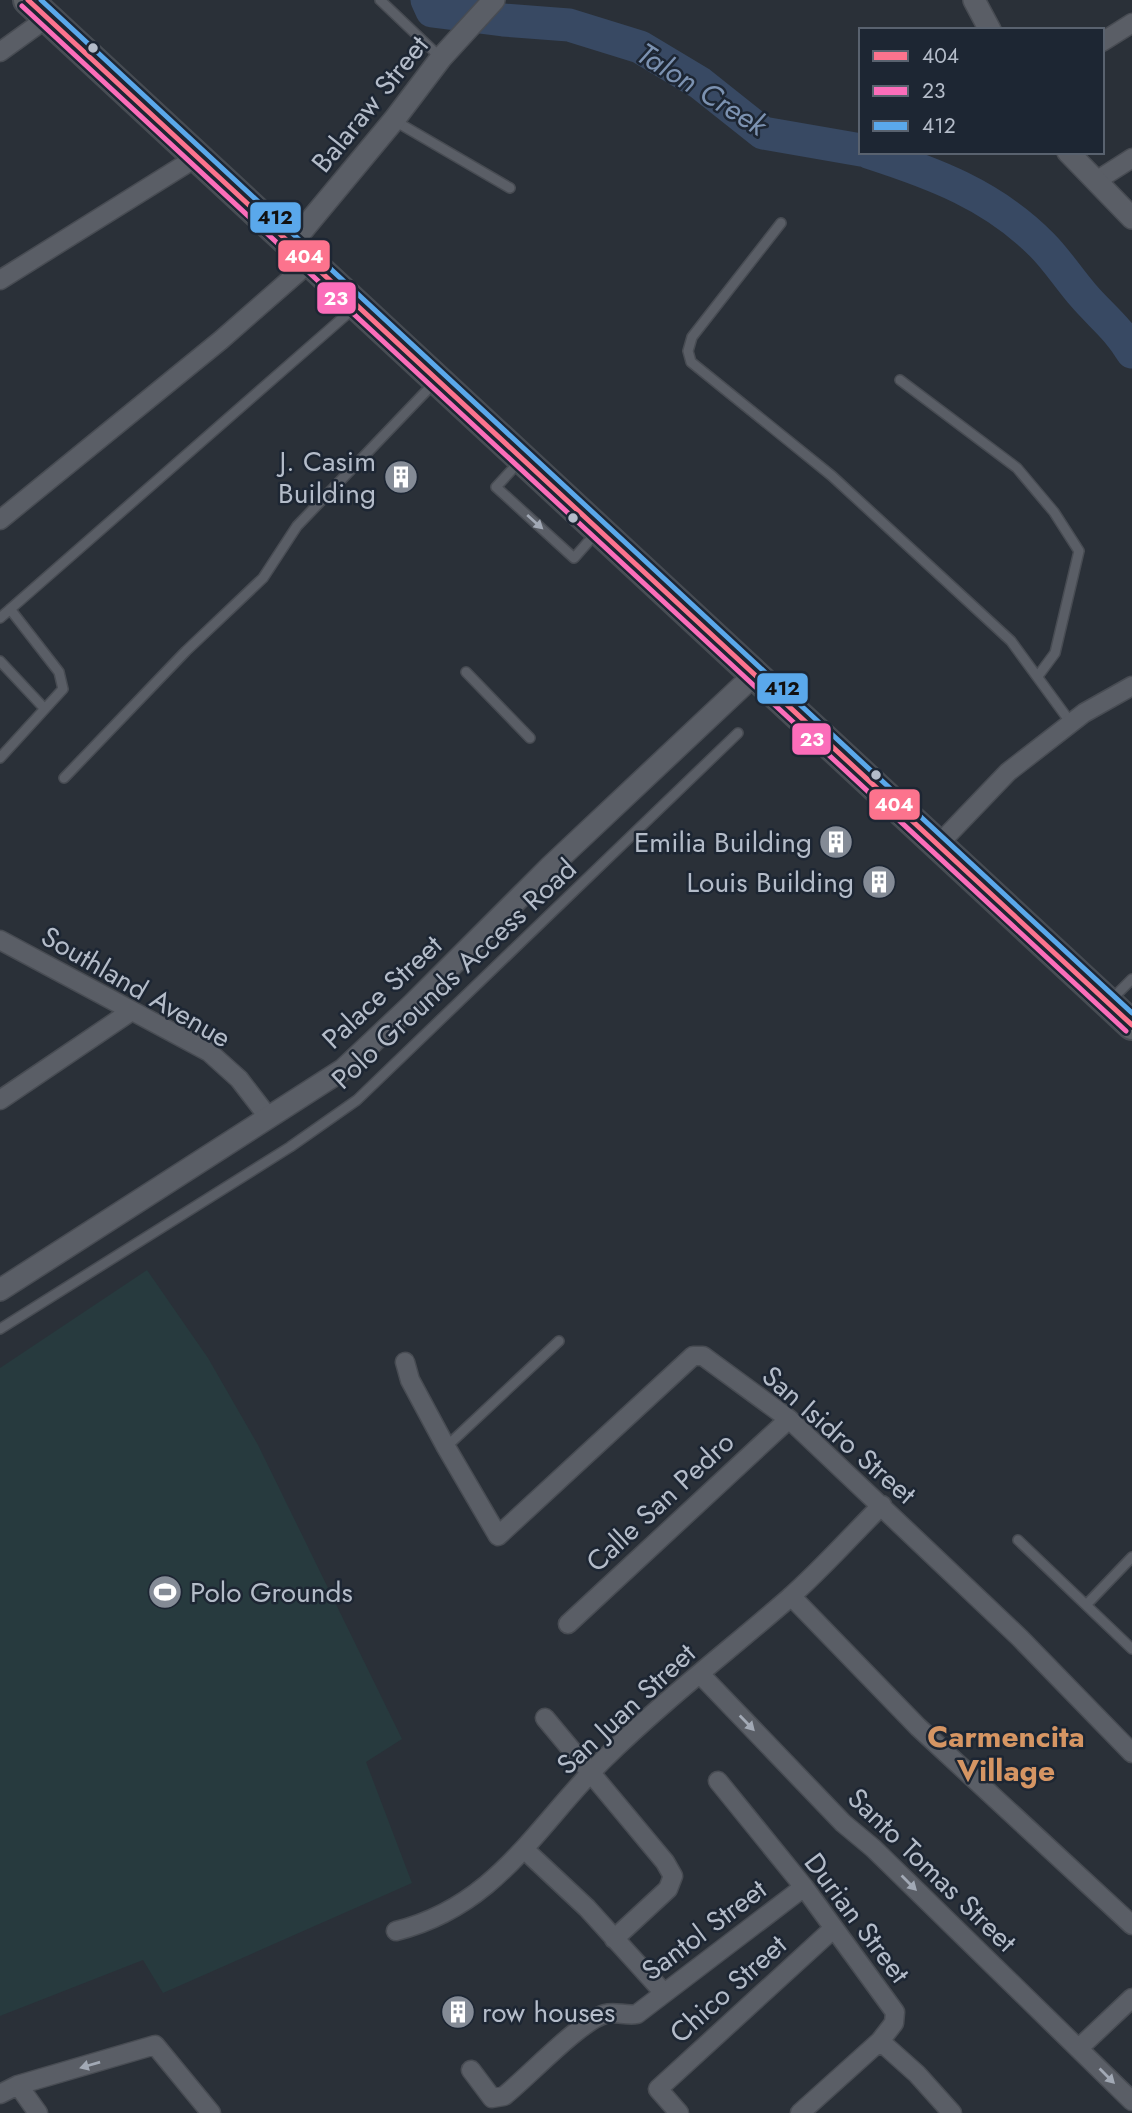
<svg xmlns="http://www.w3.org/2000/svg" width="1132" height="2113" font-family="Jost,sans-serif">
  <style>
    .green { fill: #273a3e }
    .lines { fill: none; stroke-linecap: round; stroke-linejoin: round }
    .river { stroke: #384963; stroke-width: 33 }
    .service-casing { stroke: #484c53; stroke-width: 12 }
    .minor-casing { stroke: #484c53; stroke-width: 21 }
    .tertiary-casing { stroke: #484c53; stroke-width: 24 }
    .trunk-casing { stroke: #474c53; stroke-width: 32 }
    .service { stroke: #5a5e66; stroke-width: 9 }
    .minor { stroke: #5a5e66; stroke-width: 18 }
    .tertiary { stroke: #5a5e66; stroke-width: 21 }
    .trunk { stroke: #5b5f64; stroke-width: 28 }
    .bus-1-casing { stroke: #1d2633; stroke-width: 10 }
    .bus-2-casing { stroke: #1d2633; stroke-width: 10 }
    .bus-3-casing { stroke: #1d2633; stroke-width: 10 }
    .bus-1 { stroke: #fc738d; stroke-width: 5 }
    .bus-2 { stroke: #fb6dba; stroke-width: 5 }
    .bus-3 { stroke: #5aa8eb; stroke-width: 5 }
    .oneway { fill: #a2a9b5 }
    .bus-dot { fill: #b4bcc9; stroke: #1d2633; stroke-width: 2.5 }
    .labels { text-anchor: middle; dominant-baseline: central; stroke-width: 5; stroke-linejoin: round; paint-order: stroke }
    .street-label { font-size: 28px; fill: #b4bcc9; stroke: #1d2633 }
    .poi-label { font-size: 28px; fill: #b4bcc9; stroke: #1d2633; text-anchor: end }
    .water-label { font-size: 30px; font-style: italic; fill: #7c92b1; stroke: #1d2633 }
    .neighbourhood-label { font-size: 30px; font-weight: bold; fill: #d59563; stroke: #1d2633 }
    .line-badge { stroke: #1d2633; stroke-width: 2.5 }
    .badge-label { font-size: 19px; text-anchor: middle; font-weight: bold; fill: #fff }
    .pale-badge-label { font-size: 19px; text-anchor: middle; font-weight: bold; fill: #111 }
  </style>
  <rect width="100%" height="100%" fill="#2a3038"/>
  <path class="green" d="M147,1270L208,1358L258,1445L402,1739L366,1762L412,1883L163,1993L143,1960L0,2016V1368Z"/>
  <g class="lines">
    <path class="river" d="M427,0L432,11L503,20L569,25L640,47L700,83L763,133L861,150
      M868,152C933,173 993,195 1042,245C1057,260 1069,279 1083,295C1100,315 1118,328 1132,352"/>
    <g class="service-casing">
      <path id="service" d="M380,0L441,58
        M395,121L510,188
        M781,223L692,337L688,351L691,362L832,476L1011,641L1071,723
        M900,380L1017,468L1054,512L1079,551L1055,653L1038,676
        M519,462L496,487L574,558L596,533
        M0,618L354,308
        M0,661L44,708
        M466,672L530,738
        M0,758L63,689L59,672L10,609
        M64,778L186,651L263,578L297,526L434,383
        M1110,1001L1132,979
        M0,1329L290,1147L357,1100L738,733
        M446,1447L559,1341
        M1018,1540L1132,1649
        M1087,1604L1132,1557"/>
    </g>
    <g class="minor-casing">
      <path id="minor" d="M1102,42L1132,23
        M0,52L47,18
        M1096,181L1132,158
        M0,280L197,157
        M0,520L221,340L310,262
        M938,845L1008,772L1084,713L1132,686
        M0,940L209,1052L239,1079L269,1118
        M0,1100L130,1012
        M405,1362L410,1380L446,1447L498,1536L693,1356H703L789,1419L1020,1638L1132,1753
        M791,1596L918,1727L1132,1925
        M568,1624L789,1419
        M700,1674L843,1823L873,1848L1132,2101
        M545,1718L665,1862L673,1876L668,1889L614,1939
        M718,1781L804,1887L895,2012L894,2023L880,2041L917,2074L952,2113
        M524,1849L587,1908L664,1993
        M396,1931C497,1906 536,1826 604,1759C662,1702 727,1652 788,1599C821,1570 851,1536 882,1505
        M1079,2048L1132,1998
        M471,2070L492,2098L504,2096C529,2076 579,2022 605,2014C615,2011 626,2016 637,2014L804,1887
        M18,2085L38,2113
        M0,2094L18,2085L155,2045L211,2113
        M679,2113L658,2089L834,1928
        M800,2113L880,2041"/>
    </g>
    <g class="tertiary-casing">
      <path id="tertiary" d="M974,0L990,30
        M1068,152L1132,218
        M291,244L394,120L441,58L494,0
        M0,1290L344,1069L413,1004L550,867L754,675"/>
    </g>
    <g class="trunk-casing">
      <path id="trunk" d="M28,0L1132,1025"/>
    </g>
    <use href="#service" class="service"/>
    <use href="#minor" class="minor"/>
    <use href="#tertiary" class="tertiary"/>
    <use href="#trunk" class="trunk"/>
    <g class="bus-1-casing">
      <path id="bus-1" d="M28,0L1132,1025"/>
    </g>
    <g class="bus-2-casing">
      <path id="bus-2" d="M22,6L1126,1031"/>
    </g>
    <g class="bus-3-casing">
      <path id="bus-3" d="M41,0L1132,1013"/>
    </g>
    <use href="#bus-1" class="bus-1"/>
    <use href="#bus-2" class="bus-2"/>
    <use href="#bus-3" class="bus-3"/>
  </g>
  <defs><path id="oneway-solid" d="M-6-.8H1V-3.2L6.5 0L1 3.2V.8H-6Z" transform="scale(1.75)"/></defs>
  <g class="oneway">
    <use href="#oneway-solid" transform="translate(535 522) rotate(42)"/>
    <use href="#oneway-solid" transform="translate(747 1723) rotate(46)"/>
    <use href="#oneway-solid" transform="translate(909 1883) rotate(45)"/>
    <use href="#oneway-solid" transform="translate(90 2065) rotate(164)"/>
    <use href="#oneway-solid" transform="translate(1107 2076) rotate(45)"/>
  </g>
  <defs>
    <g id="building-disc" transform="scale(1.75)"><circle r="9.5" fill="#848b96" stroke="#1d2633"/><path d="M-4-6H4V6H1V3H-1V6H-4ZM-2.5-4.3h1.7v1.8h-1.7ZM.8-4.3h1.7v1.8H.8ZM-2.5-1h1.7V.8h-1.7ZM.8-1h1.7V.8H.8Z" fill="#fff"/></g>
    <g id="stadium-disc" transform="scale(1.75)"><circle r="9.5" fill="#848b96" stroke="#1d2633"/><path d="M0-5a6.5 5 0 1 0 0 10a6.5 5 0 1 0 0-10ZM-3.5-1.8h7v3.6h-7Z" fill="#fff"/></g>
  </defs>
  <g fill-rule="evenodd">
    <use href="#building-disc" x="401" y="477"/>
    <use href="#building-disc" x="836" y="842"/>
    <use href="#building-disc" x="879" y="882"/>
    <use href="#stadium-disc" x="165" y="1592"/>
    <use href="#building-disc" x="458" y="2012"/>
  </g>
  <g class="bus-dot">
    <circle cx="93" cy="48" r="6"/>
    <circle cx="573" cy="518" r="6"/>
    <circle cx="876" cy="775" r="6"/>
  </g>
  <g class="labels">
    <g class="street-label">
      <text transform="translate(370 104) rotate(-51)">Balaraw Street</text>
      <text transform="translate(454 974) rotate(-43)">Polo Grounds Access Road</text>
      <text transform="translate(136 987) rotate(30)">Southland Avenue</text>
      <text transform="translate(382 992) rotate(-43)">Palace Street</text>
      <text transform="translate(839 1435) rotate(41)">San Isidro Street</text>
      <text transform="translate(660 1502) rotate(-43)">Calle San Pedro</text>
      <text transform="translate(626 1709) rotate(-43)">San Juan Street</text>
      <text transform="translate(932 1870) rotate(44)">Santo Tomas Street</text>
      <text transform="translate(857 1918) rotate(53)">Durian Street</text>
      <text transform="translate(704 1930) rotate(-37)">Santol Street</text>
      <text transform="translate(728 1989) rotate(-42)">Chico Street</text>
    </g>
    <g class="poi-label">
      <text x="376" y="461">J. Casim<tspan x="376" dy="32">Building</tspan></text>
      <text x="812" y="842">Emilia Building</text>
      <text x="854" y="882">Louis Building</text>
      <text x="190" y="1592" text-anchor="start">Polo Grounds</text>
      <text x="482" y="2012" text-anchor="start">row houses</text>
    </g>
    <g class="water-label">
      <text transform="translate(702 89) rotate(32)">Talon Creek</text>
    </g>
    <g class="neighbourhood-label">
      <text x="1006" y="1736">Carmencita<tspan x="1006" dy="34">Village</tspan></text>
    </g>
  </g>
  <g class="line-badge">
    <rect x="249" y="201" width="53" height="33" rx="7" fill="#5aa8eb"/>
    <rect x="277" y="239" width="54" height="34" rx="7" fill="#fc738d"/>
    <rect x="316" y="281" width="41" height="34" rx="7" fill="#fb6dba"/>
    <rect x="756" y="672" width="53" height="33" rx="7" fill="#5aa8eb"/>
    <rect x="791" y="722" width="41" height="34" rx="7" fill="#fb6dba"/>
    <rect x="868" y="788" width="53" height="33" rx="7" fill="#fc738d"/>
  </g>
  <g class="badge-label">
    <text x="304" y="263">404</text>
    <text x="336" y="305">23</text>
    <text x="812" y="746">23</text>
    <text x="894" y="811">404</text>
  </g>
  <g class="pale-badge-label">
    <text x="275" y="224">412</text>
    <text x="782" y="695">412</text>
  </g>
  <rect x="859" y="28" width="245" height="126" fill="#1d2633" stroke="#59626f" stroke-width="2"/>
  <rect x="873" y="51" width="35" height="10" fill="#fc738d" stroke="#59626f" stroke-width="2"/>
  <text x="922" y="63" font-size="21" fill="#b4bcc9">404</text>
  <rect x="873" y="86" width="35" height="10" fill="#fb6dba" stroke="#59626f" stroke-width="2"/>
  <text x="922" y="98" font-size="21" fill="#b4bcc9">23</text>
  <rect x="873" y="121" width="35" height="10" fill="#5aa8eb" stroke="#59626f" stroke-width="2"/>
  <text x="922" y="133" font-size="21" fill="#b4bcc9">412</text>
</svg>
